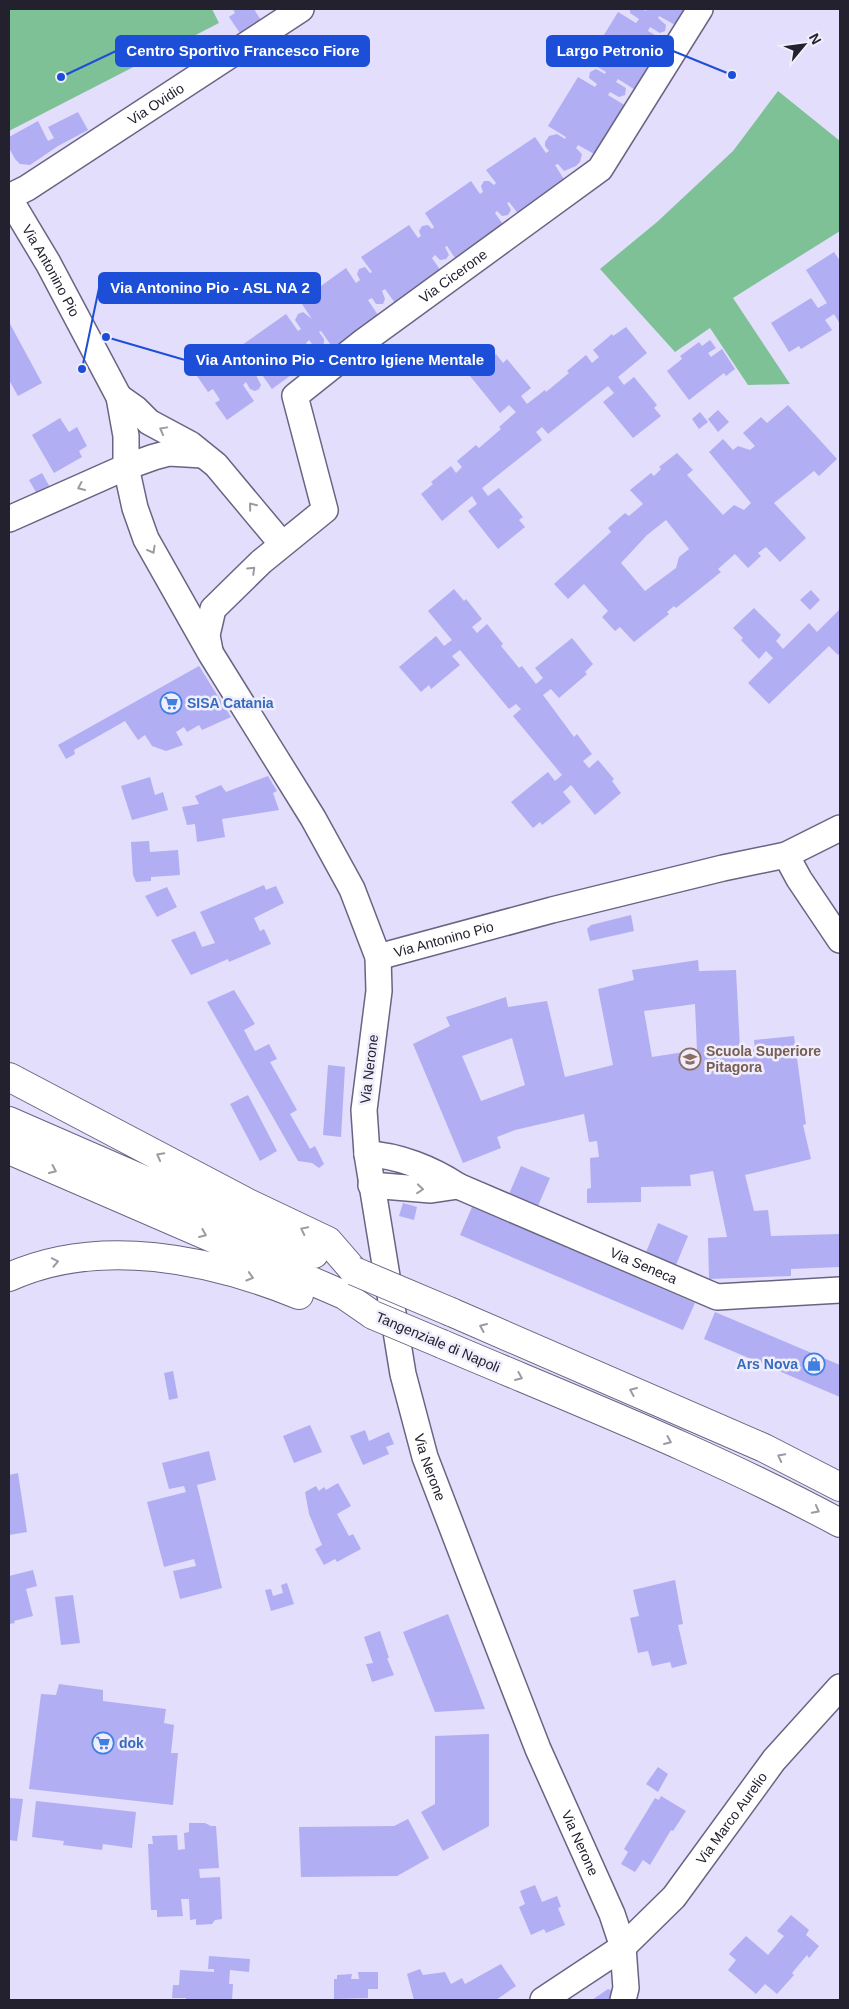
<svg xmlns="http://www.w3.org/2000/svg" width="849" height="2009" font-family="Helvetica,sans-serif">
  <style>
    .green { fill: #7fc197 }
    .building { fill: #b1aef3; fill-rule: evenodd }
    .lines { fill: none; stroke-linecap: round; stroke-linejoin: round }
    .minor-casing { stroke: #6a6483; stroke-width: 28 }
    .highway-casing { stroke: #6a6483; stroke-width: 30 }
    .minor { stroke: #fff; stroke-width: 25 }
    .highway { stroke: #fff; stroke-width: 28 }
    .highway-bridge-casing { stroke: #6a6483; stroke-width: 30; stroke-linecap: butt }
    .highway-bridge { stroke: #fff; stroke-width: 28 }
    .oneway { stroke: #9c9ba1 }
    .labels { text-anchor: middle; dominant-baseline: central; stroke-width: 5; stroke-linejoin: round; paint-order: stroke }
    .street-label { font-size: 14px; fill: #23212e; stroke: #f0edfc }
    .shop-label { font-size: 14px; font-weight: bold; fill: #366cbe; stroke: #f0edfc; text-anchor: start }
    .education-label { font-size: 14px; font-weight: bold; fill: #785e54; stroke: #f0edfc; text-anchor: start }
    .leader { fill: none; stroke: #1d4ed8; stroke-width: 2 }
    .callout-dot { fill: #1d4ed8; stroke: #f0edfc; stroke-width: 2 }
    .callout { fill: #1d4ed8; stroke: #1d4ed8; stroke-width: 2 }
    .callout-label { font-size: 15px; text-anchor: middle; font-weight: bold; fill: #fff }
  </style>
  <rect width="100%" height="100%" fill="#e3defb"/>
  <path class="green" d="M9,9H212L219,23L9,131Z
    M778,91L840,141V231L733,298L790,384L748,385L710,328L675,352L600,269L657,222L733,151Z"/>
  <path class="building" d="M233,9H254L262,22L242,36L229,17L235,13Z
    M630,9H642L646,11L647,9H688L677,26L659,16L658,18L666,25L665,31L660,33L650,27L648,31L667,42L637,91L618,79L616,82L626,88L625,95L619,97L610,92L608,95L626,106L596,155L578,145L576,148L582,154L580,162L576,166L564,171L558,164L555,165L567,184L520,216L509,202L507,203L511,210L508,215L502,216L497,211L495,213L505,227L457,261L447,246L445,247L449,255L446,259L440,260L435,255L432,258L441,271L395,303L385,289L382,291L385,299L383,304H376L372,298L368,300L378,315L333,348L321,331L319,332L324,339V343L318,348H315L309,340L306,343L316,357L272,389L260,372L256,375L261,385L259,389L255,391L250,389L246,382L243,385L254,401L227,420L215,403L220,400L213,389L208,392L197,376L224,358L234,373L238,371L233,360L235,357L241,355L248,364L253,361L242,345L286,314L298,331L301,329L295,320L298,314L303,312L312,319L300,301L346,268L356,283L360,280L357,274L359,269L365,267L370,273L372,272L361,257L409,225L418,238L421,236L419,231L422,226L428,225L432,229L434,227L425,213L471,181L480,194L483,192L481,186L484,181H489L494,185L496,183L486,170L535,137L546,153L549,151L545,146V142L549,136L557,134L565,139L566,137L548,126L578,77L595,87L597,84L589,78L590,72L596,69L605,74L606,72L588,61L618,12L636,23L639,19L630,13Z
    M78,112L88,130L58,146L30,165L20,164L15,159L9,148V137L38,121L48,141L54,138L48,127Z
    M834,252L840,261V324L834,314L825,320L832,330L801,349L799,346L789,352L771,323L811,298L818,308L827,303L806,270Z
    M9,322L42,383L18,396L9,380Z
    M626,327L647,353L618,377L624,385L634,377L657,405L654,408L661,416L633,438L603,402L614,393L608,386L548,434L542,427L536,432L542,440L482,488L488,496L499,488L523,517L519,520L525,527L498,549L468,511L477,504L472,496L442,521L421,494L433,484L431,482L451,466L456,473L462,467L457,461L476,445L479,448L501,429L499,427L516,412L509,405L500,413L470,376L496,354L503,363L507,359L531,388L521,396L527,404L545,390L546,392L569,373L567,371L586,355L592,363L599,357L593,350L612,334L613,336Z
    M710,340L716,348L708,353L711,357L722,349L735,369L726,376L724,373L689,400L667,371L682,359L680,356L699,342L702,346Z
    M788,405L837,459L819,476L814,471L774,503L806,538L780,562L766,547L758,553L761,556L748,568L735,554L718,569L721,572L676,608L674,606L667,612L669,614L634,642L620,627L615,631L602,617L608,611L584,584L568,599L554,584L611,532L608,528L625,513L629,516L643,504L630,490L651,473L654,476L661,469L659,467L677,453L693,470L687,475L723,515L734,505L744,510L751,503L709,452L723,439L733,450L738,446L750,450L755,446L743,433L761,417L767,423ZM666,520L689,549L679,557L676,568L645,591L621,563L647,535Z
    M718,410L729,422L718,432L708,419Z
    M700,412L708,422L699,429L692,419Z
    M60,418L69,432L77,427L87,446L79,451L82,457L54,473L32,435Z
    M42,473L51,489L37,494L29,480Z
    M454,589L464,601L466,599L482,619L472,627L477,633L487,624L503,644L501,646L519,668L522,666L536,684L543,678L535,668L572,638L593,664L585,672L587,674L559,698L551,689L543,695L574,737L577,734L592,754L583,761L589,768L598,760L614,779L612,781L621,793L595,815L571,785L563,792L571,802L542,825L540,822L533,828L511,802L548,772L555,781L562,775L513,716L521,709L516,704L509,709L460,650L452,656L460,665L431,689L429,685L421,692L399,667L436,636L444,646L452,640L428,611Z
    M811,590L820,600L810,610L800,600Z
    M754,608L781,635L776,641L783,649L809,623L817,632L840,609V653L838,655L829,646L769,704L748,683L773,658L766,651L759,659L741,640L743,638L733,628Z
    M199,666L231,717L202,730L199,725L187,732L184,727L176,732L183,745L166,751L152,746L145,735L138,740L125,721L74,750L75,754L66,759L58,745Z
    M268,776L277,791L273,793L279,810L222,819L225,837L197,842L195,824L187,825L182,807L199,804L195,796L221,785L226,792Z
    M150,777L155,795L163,792L168,810L132,820L121,786Z
    M149,841L150,852L178,850L180,875L151,877V881L136,882L133,875L131,842Z
    M264,885L266,890L276,886L284,903L254,918L260,931L264,929L271,944L229,962L228,959L191,975L171,940L195,931L202,947L215,943L200,912Z
    M167,887L177,907L157,917L145,896Z
    M631,915L634,931L590,941L587,929L591,925Z
    M698,960L699,971L736,970L740,1049H755L754,1040L794,1036L806,1124L803,1125L811,1159L745,1175L754,1211L768,1210L771,1236L840,1234V1267L791,1269V1276L709,1279L708,1238L727,1237L713,1171L690,1175L691,1186L641,1187V1202L587,1203V1189L591,1188L590,1158L599,1157L597,1141L589,1142L584,1114L515,1130L497,1137L501,1148L463,1163L413,1044L450,1026L446,1017L506,997L508,1007L547,1001L565,1077L613,1065L598,989L634,980L632,970ZM695,1004L697,1050L652,1057L644,1011ZM512,1038L525,1085L481,1101L462,1056Z
    M234,990L255,1024L244,1030L255,1051L269,1044L277,1059L270,1062L297,1110L290,1114L310,1149L315,1146L324,1164L319,1168L312,1163L298,1161L207,1002Z
    M328,1065L345,1067L341,1137L323,1135Z
    M248,1095L277,1151L260,1161L230,1104Z
    M521,1166L550,1178L538,1206L509,1194Z
    M403,1203L417,1207L414,1220L399,1216Z
    M472,1207L695,1303L683,1330L460,1235Z
    M658,1223L688,1236L676,1265L646,1252Z
    M715,1312L840,1365V1397L704,1339Z
    M173,1371L178,1398L169,1400L164,1373Z
    M310,1425L322,1452L294,1463L283,1436Z
    M365,1430L369,1441L389,1432L394,1444L386,1447L389,1454L363,1465L350,1436Z
    M209,1451L216,1480L197,1485L222,1588L180,1599L173,1571L196,1566L194,1559L164,1567L147,1502L186,1492L184,1486L169,1489L162,1463Z
    M18,1473L27,1532L9,1535V1475Z
    M338,1483L351,1506L337,1514L349,1536L353,1534L361,1549L337,1562L335,1559L324,1565L315,1549L322,1545L309,1514L305,1492L316,1486L319,1491L324,1487L326,1490Z
    M33,1570L37,1586L26,1589L33,1616L14,1621L15,1623L9,1624V1576Z
    M675,1580L683,1624L678,1625L687,1664L672,1668L670,1662L652,1666L648,1651L638,1653L630,1618L639,1616L633,1590Z
    M287,1583L294,1604L271,1611L265,1590L271,1589L273,1596L283,1593L281,1585Z
    M73,1595L80,1643L61,1645L55,1597Z
    M448,1614L485,1709L435,1712L403,1632Z
    M380,1631L389,1658H387L394,1675L372,1682L366,1664L373,1663L364,1637Z
    M59,1684L103,1690V1701L166,1709L164,1723L174,1725L171,1753H178L173,1805L29,1789L41,1694L56,1695Z
    M489,1734V1826L443,1851L421,1812L435,1804V1736Z
    M658,1767L668,1774L658,1792L646,1784Z
    M661,1796L686,1811L673,1831L671,1830L650,1865L643,1860L635,1872L621,1864L628,1852L624,1849L655,1798L659,1800Z
    M9,1798L23,1799L17,1841L9,1840Z
    M36,1801L136,1812L132,1848L103,1844L102,1850L63,1845L64,1841L32,1837Z
    M408,1819L429,1858L397,1876L301,1877L299,1827L394,1826Z
    M189,1823H205L211,1826H216L219,1868L199,1869L200,1878L220,1877L222,1919L215,1920L212,1924L196,1925V1919L190,1920L189,1899H181L183,1916L157,1917V1910H151L148,1844H153L152,1836L177,1835L178,1850L185,1849L184,1833L189,1832Z
    M535,1885L542,1902L557,1896L561,1907L558,1908L565,1925L546,1933L544,1929L531,1935L519,1907L525,1904L520,1891Z
    M791,1915L809,1930L806,1935L819,1946L809,1958L807,1955L792,1973L794,1975L777,1994L765,1984L756,1994L728,1970L736,1960L729,1954L746,1936L768,1955L784,1936L777,1931Z
    M209,1956L250,1959L249,1972L230,1970L229,1984H233L232,2000H186V1998H172L173,1985H179L180,1970L214,1972V1969H208Z
    M501,1964L516,1986L496,2000H414L407,1974L420,1969L423,1975L445,1972L451,1984L462,1978L465,1984Z
    M358,1972H378V1989H368V1998L334,1999V1979H337V1975L352,1974L351,1979H359Z
    M608,1989L616,1992L614,2000H592Z"/>
  <g class="lines">
    <g class="minor-casing">
      <g id="minor">
        <path id="s1" d="M9,197L27,188L301,9"/>
        <path id="s2" d="M9,198L48,263L119,397L126,436V467L135,508L146,539L211,654L313,818L352,889L378,957L379,991L364,1110L367,1154L403,1374L425,1457L468,1569L538,1749L612,1914L623,1947L626,1988L623,2000"/>
        <path d="M119,397L136,409L149,422L190,444L216,465L282,544"/>
        <path d="M9,519L126,467L154,457L169,453L203,455"/>
        <path id="s3" d="M210,651L207,635L213,609L261,562L325,510L295,396L364,341L600,169L700,9"/>
        <path d="M786,855L799,879L840,940"/>
        <path id="s4" d="M378,957L552,910L723,868L786,855L840,828"/>
        <path d="M367,1154C398,1155 432,1169 458,1186L431,1190L371,1185"/>
        <path id="s5" d="M458,1186L717,1297L840,1290"/>
        <path id="s6" d="M543,2000L623,1947L674,1897L774,1760L840,1687"/>
      </g>
    </g>
    <g class="highway-casing">
      <path id="highway" d="M9,1077L248,1203L328,1241L354,1271
        M9,1121L314,1254
        M9,1150L344,1295L373,1315
        M9,1277C100,1236 210,1259 299,1295
        M451,1312L764,1448L840,1487
        M442,1344C576,1401 712,1454 840,1523"/>
    </g>
    <use href="#minor" class="minor"/>
    <use href="#highway" class="highway"/>
    <g class="highway-bridge-casing">
      <path id="highway-bridge" d="M354,1271L451,1312
        M373,1315L442,1344"/>
    </g>
    <use href="#highway-bridge" class="highway-bridge"/>
  </g>
  <defs><path id="oneway-chevron" d="M-2-3.5L2.5 0L-2 3.5" fill="none" stroke-width="1.6" stroke-linecap="round" stroke-linejoin="round" transform="scale(1.25)"/></defs>
  <g class="oneway">
    <use href="#oneway-chevron" transform="translate(163 430) rotate(-151)"/>
    <use href="#oneway-chevron" transform="translate(81 487) rotate(156)"/>
    <use href="#oneway-chevron" transform="translate(252 506) rotate(-129)"/>
    <use href="#oneway-chevron" transform="translate(152 550) rotate(61)"/>
    <use href="#oneway-chevron" transform="translate(252 570) rotate(-44)"/>
    <use href="#oneway-chevron" transform="translate(160 1156) rotate(-152)"/>
    <use href="#oneway-chevron" transform="translate(53 1170) rotate(24)"/>
    <use href="#oneway-chevron" transform="translate(420 1189) rotate(5)"/>
    <use href="#oneway-chevron" transform="translate(304 1230) rotate(-154)"/>
    <use href="#oneway-chevron" transform="translate(203 1234) rotate(23)"/>
    <use href="#oneway-chevron" transform="translate(55 1262) rotate(-11)"/>
    <use href="#oneway-chevron" transform="translate(250 1277) rotate(17)"/>
    <use href="#oneway-chevron" transform="translate(483 1327) rotate(-157)"/>
    <use href="#oneway-chevron" transform="translate(519 1377) rotate(23)"/>
    <use href="#oneway-chevron" transform="translate(633 1391) rotate(-157)"/>
    <use href="#oneway-chevron" transform="translate(668 1441) rotate(23)"/>
    <use href="#oneway-chevron" transform="translate(781 1457) rotate(-153)"/>
    <use href="#oneway-chevron" transform="translate(816 1510) rotate(28)"/>
  </g>
  <defs>
    <g id="supermarket-ring" transform="scale(1.125)"><circle r="9.5" fill="#f0edfc" stroke="#3f7fe0" stroke-width="1.5"/><path d="M-6-5.5h2.5l.6 2H6L4.5 2H-2.5L-4.4-4H-6ZM-1.5 3.2a1.3 1.3 0 1 0 .1 0ZM3 3.2a1.3 1.3 0 1 0 .1 0Z" fill="#3f7fe0"/></g>
    <g id="school-ring" transform="scale(1.125)"><circle r="9.5" fill="#f0edfc" stroke="#8d6e63" stroke-width="1.5"/><path d="M0-5L7-2L0 1L-7-2ZM-4 1L0 2.5L4 1V4Q0 6-4 4Z" fill="#8d6e63"/></g>
    <g id="shop-ring" transform="scale(1.125)"><circle r="9.5" fill="#f0edfc" stroke="#3f7fe0" stroke-width="1.5"/><path d="M-5-2.5h2.3a2.7 3.5 0 0 1 5.4 0H5L5.5 6h-11ZM-1.5-2.5h3a1.5 2.3 0 0 0-3 0Z" fill="#3f7fe0"/></g>
  </defs>
  <g fill-rule="evenodd">
    <use href="#supermarket-ring" x="171" y="703"/>
    <use href="#school-ring" x="690" y="1059"/>
    <use href="#shop-ring" x="814" y="1364"/>
    <use href="#supermarket-ring" x="103" y="1743"/>
  </g>
  <g class="labels">
    <g class="street-label">
      <text stroke="none"><textPath href="#s1" startOffset="174">Via Ovidio</textPath></text>
      <text stroke="none"><textPath href="#s2" startOffset="84">Via Antonino Pio</textPath></text>
      <text stroke="none"><textPath href="#s3" startOffset="509">Via Cicerone</textPath></text>
      <text stroke="none"><textPath href="#s4" startOffset="68">Via Antonino Pio</textPath></text>
      <text transform="translate(369 1069) rotate(-83)">Via Nerone</text>
      <text stroke="none"><textPath href="#s5" startOffset="202">Via Seneca</textPath></text>
      <text transform="translate(438 1342) rotate(23)">Tangenziale di Napoli</text>
      <text stroke="none"><textPath href="#s2" startOffset="1370">Via Nerone</textPath></text>
      <text stroke="none"><textPath href="#s6" startOffset="265">Via Marco Aurelio</textPath></text>
      <text stroke="none"><textPath href="#s2" startOffset="1775">Via Nerone</textPath></text>
    </g>
    <g class="shop-label">
      <text x="187" y="703">SISA Catania</text>
      <text x="798" y="1364" text-anchor="end">Ars Nova</text>
      <text x="119" y="1743">dok</text>
    </g>
    <g class="education-label">
      <text x="706" y="1051">Scuola Superiore<tspan x="706" dy="16">Pitagora</tspan></text>
    </g>
  </g>
  <path class="leader" d="M61 77L116 51M732 75L673 51M82 369L99 288M106 337L185 360"/>
  <g class="callout-dot">
    <circle cx="61" cy="77" r="5"/>
    <circle cx="732" cy="75" r="5"/>
    <circle cx="82" cy="369" r="5"/>
    <circle cx="106" cy="337" r="5"/>
  </g>
  <g class="callout">
    <rect x="116" y="36" width="253" height="30" rx="5"/>
    <rect x="547" y="36" width="126" height="30" rx="5"/>
    <rect x="99" y="273" width="221" height="30" rx="5"/>
    <rect x="185" y="345" width="309" height="30" rx="5"/>
  </g>
  <g class="callout-label">
    <text x="243" y="56">Centro Sportivo Francesco Fiore</text>
    <text x="610" y="56">Largo Petronio</text>
    <text x="210" y="293">Via Antonino Pio - ASL NA 2</text>
    <text x="340" y="365">Via Antonino Pio - Centro Igiene Mentale</text>
  </g>
  <rect width="849" height="2009" fill="none" stroke="#23212e" stroke-width="20"/>
  <g transform="translate(804 45) rotate(61)" stroke="#f0edfc" stroke-width="4" paint-order="stroke">
  <path d="M0-4L9 19L0 12L-9 19Z" fill="#23212e"/>
  <text y="-8" font-size="14" font-weight="bold" text-anchor="middle" fill="#23212e">N</text>
  </g>
</svg>
